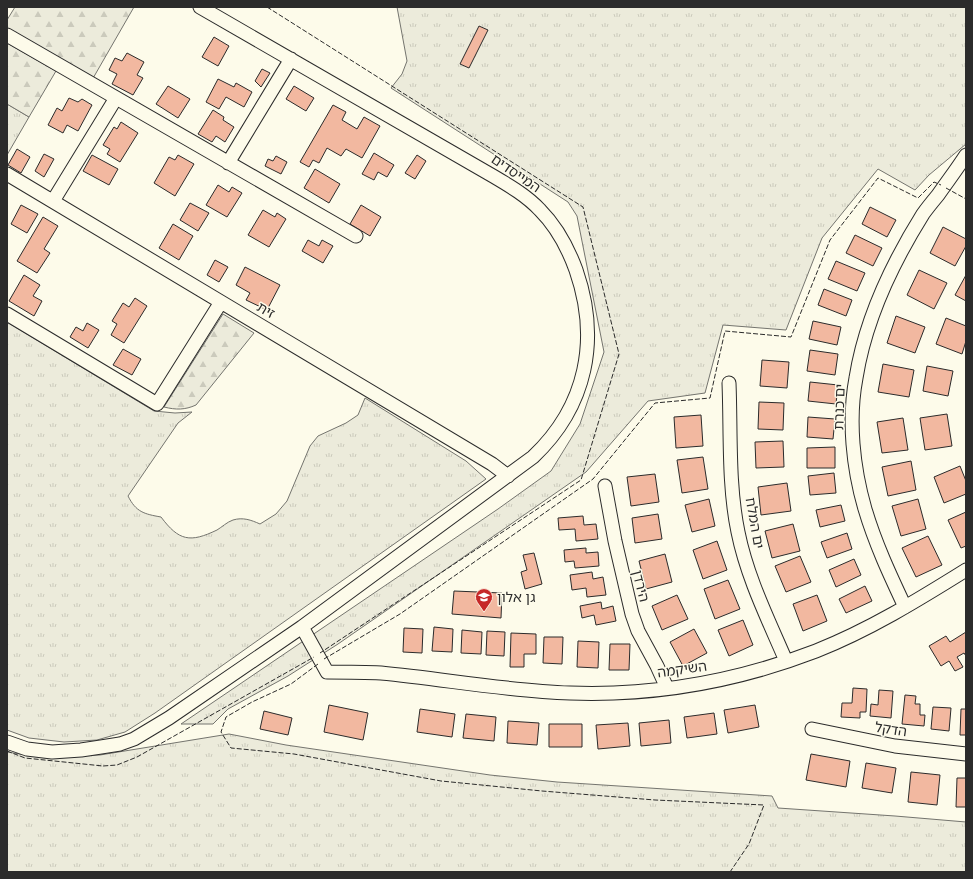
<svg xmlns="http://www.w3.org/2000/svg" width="973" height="879" font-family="Montserrat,'Noto Sans Hebrew',sans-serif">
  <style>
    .grass { fill: url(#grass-tufts); stroke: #74746e }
    .forest { fill: url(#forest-firs); stroke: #74746e }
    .building { fill: #f2b8a0; stroke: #2b2b2b }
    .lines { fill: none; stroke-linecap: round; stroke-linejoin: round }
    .minor-casing { stroke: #2b2b2b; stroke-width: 15 }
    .minor { stroke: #fdfbea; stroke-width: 13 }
    .fence { stroke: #2b2b2b; stroke-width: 1; stroke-dasharray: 5 2; stroke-linecap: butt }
    .labels { text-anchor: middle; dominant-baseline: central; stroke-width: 3; stroke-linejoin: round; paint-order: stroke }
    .street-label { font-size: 14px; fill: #2b2b2b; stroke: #fdfbea }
    .poi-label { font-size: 14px; fill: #2b2b2b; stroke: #fdfbea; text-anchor: start }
  </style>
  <defs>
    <pattern id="grass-tufts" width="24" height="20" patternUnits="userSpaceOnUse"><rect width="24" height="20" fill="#ecebdb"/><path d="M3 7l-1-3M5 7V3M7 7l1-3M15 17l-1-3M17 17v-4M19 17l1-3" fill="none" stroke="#cbcabc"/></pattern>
    <pattern id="forest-firs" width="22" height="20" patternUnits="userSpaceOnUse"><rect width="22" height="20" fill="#ecebdb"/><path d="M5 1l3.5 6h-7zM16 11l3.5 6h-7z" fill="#cbcabc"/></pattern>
  </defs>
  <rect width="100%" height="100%" fill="#fdfbea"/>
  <path class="grass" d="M397,7H966V144L929,175L915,190L878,169L822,238L786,330L723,325L705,393L648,401L586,472L338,644L288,676L228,709L213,724H181L498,509L551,471L580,424L604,352L577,216L568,202L391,88L402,74L407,61Z
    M7,104L29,117L7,155Z
    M7,322L154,411L175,413L192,412L178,423L128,496C136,512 144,514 161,517C179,541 190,543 217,530C222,527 227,522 233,520C243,517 251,520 260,524L276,514L287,501L310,446L318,436L346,423L358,415L365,398L466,461L486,479L155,713L125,732L97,740L64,742L29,738L7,730Z
    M229,734L286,745L490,775L557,782L772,796L778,808L895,816L966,822V872H7V752L40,757L100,755Z"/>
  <path class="forest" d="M15,7H134L92,80L7,30V20Z
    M7,43L56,71L29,117L7,104Z
    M223,314L254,333L196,405C185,410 176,410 164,407Z"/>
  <path class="building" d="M479,26L488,30L469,68L460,64Z
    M214,37L229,46L218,66L202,57Z
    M127,53L144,62L137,75L143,78L133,95L112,84L117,74L109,70L115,58L122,61Z
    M262,69L270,73L261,87L255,81Z
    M218,79L234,87L236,83L252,92L244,107L226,97L219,109L206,102Z
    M168,86L190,99L178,118L156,104Z
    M294,86L314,98L306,111L286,99Z
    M69,98L78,102L82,99L92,105L78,131L67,125L63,133L48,125L57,108L62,111Z
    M333,105L346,112L342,120L357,129L364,117L380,126L362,158L346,149L341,156L327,148L319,163L313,160L309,167L300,162Z
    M213,110L224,117L223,120L234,127L225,142L216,136L212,142L198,134Z
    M121,122L138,133L120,162L107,154L110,149L103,145L114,127L117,129Z
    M17,149L30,157L21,173L8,165Z
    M374,153L394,165L387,177L378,172L374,180L362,174Z
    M44,154L54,159L44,177L35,171Z
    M92,155L118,169L109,185L83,171Z
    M178,155L194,164L175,196L154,183L169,157L175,160Z
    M417,155L426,161L415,179L405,173Z
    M276,156L287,162L281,174L265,166L268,159L273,161Z
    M315,169L340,184L329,203L304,188Z
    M218,185L229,192L232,187L242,193L227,217L206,205Z
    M190,203L209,213L198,231L180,220Z
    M21,205L38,214L27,233L11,224Z
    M361,205L381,217L370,236L350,224Z
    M870,207L896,220L887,237L862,224Z
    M263,210L275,217L277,213L286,219L269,247L248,235Z
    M43,217L58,226L44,249L50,253L37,273L17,261Z
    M173,224L193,236L179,260L159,248Z
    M943,227L966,239V246L955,266L930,253Z
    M855,235L882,248L873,266L846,253Z
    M308,240L319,246L322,240L333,246L323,263L302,251Z
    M215,260L228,267L219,282L207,275Z
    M836,261L865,273L857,291L828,279Z
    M245,267L280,285L267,310L246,300L250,293L236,285Z
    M919,270L947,283L934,309L907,295Z
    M24,275L40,285L33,296L42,301L34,316L9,301Z
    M966,275V301L955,295Z
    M824,289L852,300L846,316L818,305Z
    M135,298L147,306L124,343L111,335L117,324L112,321L123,303L129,307Z
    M896,316L925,327L915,353L887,343Z
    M946,318L966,326V341L962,354L936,344Z
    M813,321L841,327L837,345L809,339Z
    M87,323L99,330L88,348L70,337L76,327L83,331Z
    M123,349L141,359L132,375L113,365Z
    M810,350L838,354L835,375L807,371Z
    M762,360L789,362L787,388L760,386Z
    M883,364L914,370L909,397L878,392Z
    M927,366L953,371L948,396L923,391Z
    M810,382L838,385L836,404L808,401Z
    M759,402L784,403L783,430L758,429Z
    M947,414L952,446L925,450L920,418Z
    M701,415L703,446L676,448L674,417Z
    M808,417L835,419L833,439L807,437Z
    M903,418L908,450L882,453L877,422Z
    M783,441L784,467L756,468L755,442Z
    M835,447V468H807V448Z
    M703,457L708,489L682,493L677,460Z
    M911,461L916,490L888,496L882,467Z
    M960,466L966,481V494L944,503L934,477Z
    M834,473L836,493L810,495L808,476Z
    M655,474L659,502L631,506L627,477Z
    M787,483L791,511L761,515L758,487Z
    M709,499L715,526L692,532L685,505Z
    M918,499L926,529L901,536L892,506Z
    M841,505L845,521L820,527L816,510Z
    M966,512V546L961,548L948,520Z
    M658,514L662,539L635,543L632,518Z
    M583,516L584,525L596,524L598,539L576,541L575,529L559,530L558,518Z
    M793,524L800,551L772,558L765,531Z
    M847,533L852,549L827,558L821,542Z
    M928,536L942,565L916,577L902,548Z
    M717,541L727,570L703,579L693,550Z
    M586,548V553L598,552L599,566L575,568L574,561L565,562L564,550Z
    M534,553L542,584L525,589L521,572L527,570L523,555Z
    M665,554L672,582L646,589L639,561Z
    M800,556L811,582L786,592L775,566Z
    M854,559L861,575L836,587L829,570Z
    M592,572L593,579L603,577L606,595L587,597L586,588L572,590L570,575Z
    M728,580L740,609L715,619L704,589Z
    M865,586L872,601L846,613L839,599Z
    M454,591L502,593L501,618L452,614Z
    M677,595L688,619L662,630L652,606Z
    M817,595L827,621L803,631L793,604Z
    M601,602L602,609L613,606L616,621L596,625L594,615L582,618L580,606Z
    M743,620L753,645L729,656L718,630Z
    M434,627L453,629L452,652L432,651Z
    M404,628L423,629L422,653L403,652Z
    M694,629L707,653L683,666L670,642Z
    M462,630L482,632L481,654L461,653Z
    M487,631L505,632L504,656L486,655Z
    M966,632V656L964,653L957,657L963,667L955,671L949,661L941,666L929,646L946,636L950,642Z
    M511,633L536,634V654H524V667H510Z
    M544,637H563L562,664L543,663Z
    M578,641L599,642L598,668L577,667Z
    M610,644H630L629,670H609Z
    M853,688L867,689L866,712H860V718L841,717L842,703H852Z
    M879,690L893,691L891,718L870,716L871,704L878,705Z
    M905,695L916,696L915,704H920V715H925L924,726L902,724Z
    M329,705L368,713L363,740L324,732Z
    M755,705L759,727L728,733L724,710Z
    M933,707L951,708L949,731L931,729Z
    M420,709L455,714L452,737L417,732Z
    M961,709H966V735H960Z
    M264,711L292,718L288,735L260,729Z
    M714,713L717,734L687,738L684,717Z
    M466,714L496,717L494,741L463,738Z
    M669,720L671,743L641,746L639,723Z
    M508,721L539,723L537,745L507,743Z
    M628,723L630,746L598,749L596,725Z
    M549,724H582V747H549Z
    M811,754L850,761L846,787L806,780Z
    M866,763L896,768L892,793L862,788Z
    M911,772L940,775L937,805L908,802Z
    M957,778H966V807H956Z"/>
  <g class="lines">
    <g class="minor-casing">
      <path id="minor" d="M7,35L356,236
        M228,163L291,59
        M7,174L492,464L508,476
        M53,201L116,98
        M7,314L157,404L221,302
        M729,383C731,432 728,484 738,532C747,577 768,619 786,661
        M605,486L615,541L632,614L638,631L657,666L667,688
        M905,607C890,575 875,543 865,509C853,468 848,420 856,378C865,321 893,262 923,214C928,207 933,201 938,195C947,182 957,169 966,155
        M302,627L327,672C345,672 363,672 381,673C444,679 507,691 570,693C654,696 738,681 816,651C869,630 918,600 966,570
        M812,729L895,746L966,754
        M7,742L27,749L52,752L81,750L101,747L120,744L134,739L169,718L302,627L533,457C587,406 600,339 576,270C568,248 557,227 540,210C527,196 510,186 493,176L200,7"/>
    </g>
    <use href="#minor" class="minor"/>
    <path class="fence" d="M267,7L583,207L619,354L581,480L320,653
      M946,188L966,199
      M324,659L400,614L593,479L655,403L710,398L725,331L791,337L830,240L878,178L918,198L934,182L941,185
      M318,664L291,684L252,702L226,717L221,732L231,748L294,754L441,781L542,791L655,800L764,805L749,844L730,872
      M7,751L25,758L103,766L117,765L137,757L314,657"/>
  </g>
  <defs>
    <g id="school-pin" transform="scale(0.9)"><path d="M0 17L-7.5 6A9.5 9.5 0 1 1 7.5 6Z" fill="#c62828" stroke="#fdfbea"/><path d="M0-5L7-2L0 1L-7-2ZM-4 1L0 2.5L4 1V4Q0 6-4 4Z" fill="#fff"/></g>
  </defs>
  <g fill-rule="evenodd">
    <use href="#school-pin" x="484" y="597"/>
  </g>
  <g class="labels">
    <g class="street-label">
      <text transform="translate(516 173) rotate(34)">המייסדים</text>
      <text transform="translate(266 310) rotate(31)">זית</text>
      <text transform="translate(839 407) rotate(-88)">ים כנרת</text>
      <text transform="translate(755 523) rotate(80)">ים המלח</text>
      <text transform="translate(641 586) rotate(76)">הירדן</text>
      <text transform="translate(682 669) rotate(-8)">השיקמה</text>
      <text transform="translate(891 729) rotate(9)">הדקל</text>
    </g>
    <g class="poi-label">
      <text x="497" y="597">גן אלון</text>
    </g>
  </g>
  <rect width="973" height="879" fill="none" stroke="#2b2b2b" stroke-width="16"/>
</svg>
